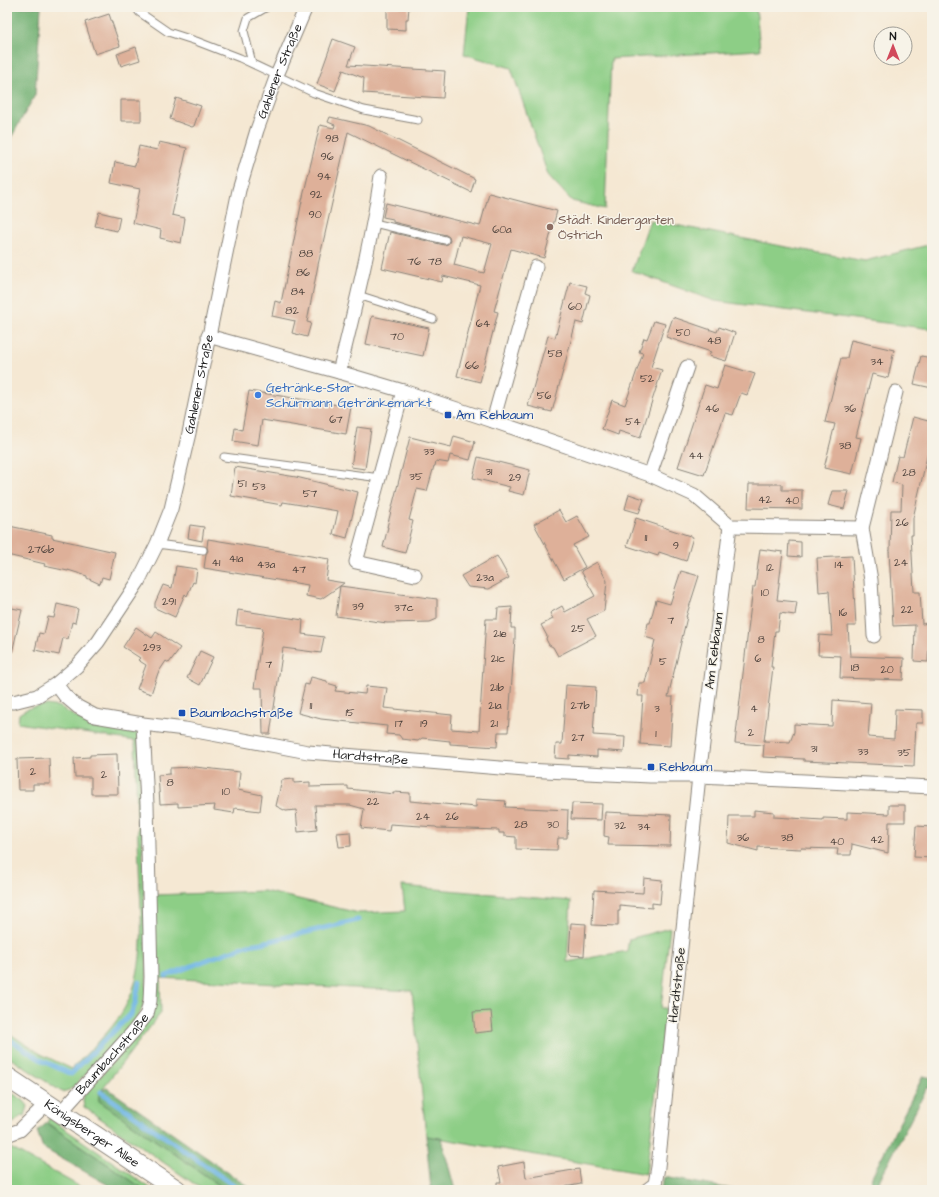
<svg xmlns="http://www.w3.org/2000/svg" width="939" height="1197" font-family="'Architects Daughter',sans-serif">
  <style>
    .green { fill: #8dce86; stroke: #547551 }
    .forest { fill: #72b173; stroke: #476648 }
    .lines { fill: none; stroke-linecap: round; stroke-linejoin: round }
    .stream { stroke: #6db5e5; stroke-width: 5 }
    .building { fill: #deb099; fill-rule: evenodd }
    .lane-casing { stroke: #888278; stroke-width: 9 }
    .street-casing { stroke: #888278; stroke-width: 15 }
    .secondary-casing { stroke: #888278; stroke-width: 21 }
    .lane { stroke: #fff; stroke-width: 7 }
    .street { stroke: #fff; stroke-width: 13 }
    .secondary { stroke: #fff; stroke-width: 19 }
    .education-dot { fill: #8d6e63; stroke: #f7f3e8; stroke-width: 1.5 }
    .shop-dot { fill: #3f7fe0; stroke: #f7f3e8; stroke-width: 1.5 }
    .transit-dot { fill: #1a4fb4; stroke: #f7f3e8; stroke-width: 1.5 }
    .labels { text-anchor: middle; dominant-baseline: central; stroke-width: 3; stroke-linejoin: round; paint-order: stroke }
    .number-label { font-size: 11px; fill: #4c413b }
    .street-label { font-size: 13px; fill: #1c1c1c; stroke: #f7f3e8 }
    .education-label { font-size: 13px; fill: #785e54; stroke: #f7f3e8; text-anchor: start }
    .shop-label { font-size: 13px; fill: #366cbe; stroke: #f7f3e8; text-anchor: start }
    .transit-label { font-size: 13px; fill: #164399; stroke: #f7f3e8; text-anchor: start }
  </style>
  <rect width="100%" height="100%" fill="#f7f3e8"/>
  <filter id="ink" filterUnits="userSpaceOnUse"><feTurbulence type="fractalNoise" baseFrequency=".025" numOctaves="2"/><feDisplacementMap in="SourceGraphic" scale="8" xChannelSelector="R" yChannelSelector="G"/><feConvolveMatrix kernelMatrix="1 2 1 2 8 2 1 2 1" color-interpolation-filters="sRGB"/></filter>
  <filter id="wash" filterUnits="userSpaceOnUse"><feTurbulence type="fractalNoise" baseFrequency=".012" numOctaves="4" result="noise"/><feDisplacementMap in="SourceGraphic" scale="16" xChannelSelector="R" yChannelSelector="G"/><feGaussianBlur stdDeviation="0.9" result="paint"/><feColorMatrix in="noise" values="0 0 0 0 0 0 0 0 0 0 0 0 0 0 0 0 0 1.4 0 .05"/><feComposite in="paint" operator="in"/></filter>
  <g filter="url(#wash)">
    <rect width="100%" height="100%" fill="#f5e8d3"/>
    <path class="green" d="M469,7H756L760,50L611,59L605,209L572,201L548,175L511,68L464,54Z
      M650,220L781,246L865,261L932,244V329L715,301L632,271Z
      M46,705L60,707L74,716L95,724L133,729L139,735L147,974C146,983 147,995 144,1004C137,1027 92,1068 74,1086L69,1090L62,1092L7,1056V1032L41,1054L72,1069C89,1050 112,1031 124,1009C149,966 140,911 139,863C137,822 136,782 135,741L18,723L19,714C27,708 36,706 46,705Z
      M402,886L571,901L567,962L627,951L629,939L670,928L661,1008H666L646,1174L426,1136L412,991L160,978L161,1013L99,1093V1100L226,1190H203L84,1107L83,1101L84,1095L147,1022L154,895L264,891L359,913L405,911Z
      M7,1090L23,1100L28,1106L25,1116L22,1115L15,1122L7,1124Z
      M49,1118L153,1190H145L47,1123Z
      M7,1146L86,1190H7Z"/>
    <path class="forest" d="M7,7H41L35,95L7,145Z
      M923,1076L932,1078V1089L927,1088L880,1179L877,1190H869L872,1176Z
      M107,1088L253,1190H226L99,1101C98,1094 100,1090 107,1088Z
      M47,1123L145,1190H117L43,1148L37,1131Z
      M426,1136L441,1138L455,1190H431Z
      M664,1177L737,1190H657L662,1185Z"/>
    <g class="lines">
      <path class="stream" d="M166,976L212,958L248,945L262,943L358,920
        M7,1038L43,1061L71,1074L131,1014L135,1004L139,982
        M101,1092L240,1190"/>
    </g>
    <g id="blocks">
      <path class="building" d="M387,7H409L408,19H406V30L387,29Z
        M109,14L120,46L95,54L85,22Z
        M333,39L355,47L348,65L445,71L443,98L363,93L364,78L343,70L335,91L317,84Z
        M136,47L140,60L121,66L117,54Z
        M176,98L201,106L194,126L192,127L170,119Z
        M121,100H141V121H121Z
        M330,117L369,126L475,179L471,192L348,132L318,265L307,322L311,323L307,337L292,333L295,321L272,316L275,301L281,303L302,201L320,125L334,128L335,125L328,122Z
        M159,142L187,148L172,215L185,218L181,243L160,238L161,230L133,223L140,189L111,183L115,162L135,166L139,146L157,150Z
        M489,193L557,211L544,258L511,249L494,311L498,312L480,382L457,376L480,285L443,276L442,282L382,268L390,232L444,245L448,244L450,241L449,237L446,235L393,222V219L383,217L386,203L480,226ZM461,236L492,244L484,273L454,265Z
        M99,212L120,217L117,231L95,226Z
        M570,282L587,286L585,293L590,295L583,324L576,322L552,412L528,406L548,336L555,338Z
        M372,316L429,328L423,356L366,344Z
        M673,317L717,332L719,327L735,333L726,361L709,356L711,352L666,337Z
        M654,321L665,324L651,367L662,370L640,438L619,431L618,435L602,429L612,400L625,405L643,353L639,352L644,338L647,339Z
        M851,340L894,350L888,378L872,374L856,437L861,438L852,474L824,468L835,424L825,422L841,358H847Z
        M921,356L932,358V388L914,384Z
        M725,365L755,374L747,395L741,393L733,415L725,413L704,475L678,467L705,385L717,389Z
        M249,391L351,407L346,434L262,420L258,445L233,441L235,428L242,430Z
        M913,417L932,422V449L929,448L913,518V535H911L914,592H920L922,624L932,623V640H929L928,662L914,661L915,625L893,626L889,551H890L891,510H901L902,485L892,482L898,456L903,457Z
        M357,427L371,429L365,469L351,467Z
        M454,436L475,442L470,460L450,455L448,463L436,461L435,466H434L427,491L417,489L409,520L413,521L405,553L383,547L388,527H387L410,437L451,447Z
        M478,457L530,470L524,495L508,491L510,487L473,478Z
        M235,467L296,477L358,492L347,538L333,534L338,511L283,502L282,505L231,496Z
        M749,484H782V490H802V509L748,508Z
        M832,491H849L844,509L828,505Z
        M629,494L644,499L639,513L625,509Z
        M559,510L566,522L577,516L589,537L573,545L585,567L564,579L534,524Z
        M636,518L693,537L686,561L659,552L658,556L627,546Z
        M190,525L204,527L202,541L188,538Z
        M9,526L52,535V538L115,552L109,579L102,577L100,584L87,578V576L68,570V571L44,566L45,564L7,555V535Z
        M208,539L329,559L326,580L344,583L340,586L437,599V619L430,622L387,623L336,616L340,586L321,599L306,596L308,585L204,568L206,554L208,551L207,547Z
        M789,541L801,542V557L788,556Z
        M760,549L783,552L777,600L797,602L795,615L780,613L778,631H775L771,667H773L764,741L790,742L794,732V724L832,726L833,700L871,703L868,737L894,739L895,709L923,710V723H916L914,766L804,761V759L763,757L764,745L735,743L753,587H755Z
        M497,556L509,578L489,589L468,587L461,576Z
        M852,556L856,626H848L850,656L904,658L903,680L840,678L841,656L818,655L819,635L832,636L829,591L819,592L817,558Z
        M597,562L607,581L604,611L587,619L596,636L558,656L553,647L549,645L546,639L547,636L541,625L553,619L550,613L562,606L565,612L595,596L581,571Z
        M176,566L197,569L195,583L193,582L187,596L185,594L175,617L155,608V603L163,585L172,588Z
        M681,571L699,576L686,617H687L668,697H673L670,746L640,744L643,696H638L639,683H645L655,640L645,637L648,623H650L656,600L670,604Z
        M57,604L78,609L75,623L72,622L68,639L63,638L59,655L35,650L39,633L44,634L48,617L54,618Z
        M7,607L22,610L12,653H7Z
        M512,607L511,628H515V638L508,732H498L497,747L450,744V741L422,738L418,741L402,739L399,735L386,734L387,726L321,719L298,713L305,684L309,685L311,677L327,681V683L337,686L335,691L365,694L366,686L387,688L384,708L452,715L451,729L479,731L486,619H497L498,608Z
        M238,610L303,620L302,634L324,637L321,653L283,648L270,734H263L262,688H254L263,628L236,625Z
        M136,627L152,638L156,632L180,648L169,663L166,661L158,673L151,694L137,689L146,665L138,660L140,658L123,647Z
        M200,651L213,657L200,685L187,678Z
        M566,685L596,687L593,735L625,737L624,752L597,750V757L569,755V759L555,758L556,744H562Z
        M117,754L118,794H91V777H75L74,758L90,757V755Z
        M49,758L50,784H33V790H18L17,759Z
        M195,767L240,772L238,790L262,795L260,811L235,808L234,813L214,810L215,805L178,807V803L160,804L158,775L170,774V768Z
        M294,779V783L310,782V787L348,786V789L394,794L393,792L410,793V801L476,807V799L506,801L505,807L568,810L567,838H558L557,850L516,849V837L504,836V833H499V830L437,828L436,827L390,824L389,831L361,828L364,809L350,805H315L317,830L298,832L296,810L286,811L276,806L282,780Z
        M572,803L602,804L601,820L571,819Z
        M889,805H905V822H889L888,853L852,844L851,855H837L838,849L801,848V849L758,847V851L728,843L729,816H754V810L774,812V817L823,820V818L847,819V812L889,814Z
        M605,812L671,815L670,846L608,845L609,837L604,836Z
        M916,826L932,827V858L914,857Z
        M350,832L351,846L339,847L337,833Z
        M644,878L662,880L660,904L652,903V908L620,905V911H618V926L592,925L594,890L643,893Z
        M571,923L586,924L584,956L569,955Z
        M491,1011L493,1031L475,1033L473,1012Z
        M524,1162L526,1178L579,1169L581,1184L546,1190H497V1182H501L498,1167Z"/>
    </g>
  </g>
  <g filter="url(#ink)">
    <use href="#blocks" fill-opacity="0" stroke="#888278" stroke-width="1"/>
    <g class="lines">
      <g class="lane-casing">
        <path id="lane" d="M136,7L139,12L168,32L196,41L240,58L314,93L364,110L418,120
          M252,63L244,31L248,18L267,7
          M374,223L445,240
          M358,295L433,319
          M224,457L380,478
          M157,544L203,550"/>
      </g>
      <g class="street-casing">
        <g id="street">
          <path d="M208,336L339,372L403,391L493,421L650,475L694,495L730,526L699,776L658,1167L655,1184L647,1190"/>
          <path d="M339,372C355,307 371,243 381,176"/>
          <path d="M403,391L356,562L415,575"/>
          <path d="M493,421L536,267"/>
          <path d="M650,475L687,367"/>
          <path d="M730,526L862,528L896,392"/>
          <path d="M862,528L871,580L874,636"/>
          <path id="s1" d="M56,684L65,696L78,707L95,716L143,724L185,729L308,752L525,770L650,776H699L932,787"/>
          <path id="s2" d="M7,701L13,702L37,696L56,684L77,666L98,642L138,582L157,544L171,509L189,433L239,190L257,130L277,75L306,7"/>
          <path id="s3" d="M60,1113L133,1032L147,1014L150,1001L151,977L147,804L143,724"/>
          <path d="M7,1135L20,1130L46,1104"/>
        </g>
      </g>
      <g class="secondary-casing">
        <g id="secondary">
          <path id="s4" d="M7,1077L177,1190"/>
        </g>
      </g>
      <use href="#lane" class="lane"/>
      <use href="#street" class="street"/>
      <use href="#secondary" class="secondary"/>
    </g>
  </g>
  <circle class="education-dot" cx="550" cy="227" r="4"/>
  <circle class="shop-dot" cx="258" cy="395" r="4"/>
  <g class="transit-dot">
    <rect x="444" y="411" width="8" height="8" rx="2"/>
    <rect x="178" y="709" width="8" height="8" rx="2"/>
    <rect x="647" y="763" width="8" height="8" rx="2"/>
  </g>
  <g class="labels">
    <g class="number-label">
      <text x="332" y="138">98</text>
      <text x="327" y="156">96</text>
      <text x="324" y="176">94</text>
      <text x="316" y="194">92</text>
      <text x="315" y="214">90</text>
      <text x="502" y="229">60a</text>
      <text x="306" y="253">88</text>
      <text x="414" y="261">76</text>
      <text x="435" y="261">78</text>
      <text x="303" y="272">86</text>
      <text x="298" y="291">84</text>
      <text x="575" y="306">60</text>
      <text x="292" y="310">82</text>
      <text x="483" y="323">64</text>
      <text x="683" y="332">50</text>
      <text x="397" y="336">70</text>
      <text x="714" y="340">48</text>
      <text x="555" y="353">58</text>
      <text x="877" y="361">34</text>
      <text x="472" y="365">66</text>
      <text x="647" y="378">52</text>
      <text x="544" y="395">56</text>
      <text x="712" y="408">46</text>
      <text x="850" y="408">36</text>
      <text x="336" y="419">67</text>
      <text x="633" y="421">54</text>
      <text x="845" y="445">38</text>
      <text x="429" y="451">33</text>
      <text x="696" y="455">44</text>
      <text x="489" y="471">31</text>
      <text x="909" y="472">28</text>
      <text x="416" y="476">35</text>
      <text x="515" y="477">29</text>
      <text x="242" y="483">51</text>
      <text x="259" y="486">53</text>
      <text x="310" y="493">57</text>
      <text x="765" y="499">42</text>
      <text x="792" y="500">40</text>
      <text x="902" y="522">26</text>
      <text x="646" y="537">11</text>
      <text x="676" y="545">9</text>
      <text x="41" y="549">276b</text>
      <text x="236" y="558">41a</text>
      <text x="216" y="562">41</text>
      <text x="901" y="562">24</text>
      <text x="266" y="564">43a</text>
      <text x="839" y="564">14</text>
      <text x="770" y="567">12</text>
      <text x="299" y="569">47</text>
      <text x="485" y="577">23a</text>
      <text x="765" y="592">10</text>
      <text x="169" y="601">291</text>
      <text x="358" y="606">39</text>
      <text x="404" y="607">37c</text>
      <text x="907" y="609">22</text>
      <text x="843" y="612">16</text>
      <text x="671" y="620">7</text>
      <text x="578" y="628">25</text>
      <text x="500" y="633">21e</text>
      <text x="761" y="639">8</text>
      <text x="152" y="647">293</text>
      <text x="498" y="658">21c</text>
      <text x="758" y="658">6</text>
      <text x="663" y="661">5</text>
      <text x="269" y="664">7</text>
      <text x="855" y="667">18</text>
      <text x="887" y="669">20</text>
      <text x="497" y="687">21b</text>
      <text x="311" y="705">11</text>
      <text x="495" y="705">21a</text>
      <text x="580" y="705">27b</text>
      <text x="657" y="708">3</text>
      <text x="754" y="708">4</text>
      <text x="350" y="712">15</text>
      <text x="399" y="723">17</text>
      <text x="424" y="723">19</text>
      <text x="494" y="723">21</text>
      <text x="751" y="732">2</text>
      <text x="656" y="733">1</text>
      <text x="578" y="737">27</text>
      <text x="814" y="748">31</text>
      <text x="863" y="751">33</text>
      <text x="904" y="752">35</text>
      <text x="33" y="771">2</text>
      <text x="104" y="774">2</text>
      <text x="170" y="782">8</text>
      <text x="226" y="791">10</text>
      <text x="373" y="801">22</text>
      <text x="423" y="816">24</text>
      <text x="452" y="816">26</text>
      <text x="521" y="824">28</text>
      <text x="553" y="824">30</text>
      <text x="620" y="825">32</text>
      <text x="644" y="826">34</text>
      <text x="743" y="837">36</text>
      <text x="787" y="837">38</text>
      <text x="877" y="839">42</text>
      <text x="837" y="841">40</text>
    </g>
    <g class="street-label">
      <text stroke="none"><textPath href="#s2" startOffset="717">Gahlener Straße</textPath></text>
      <text stroke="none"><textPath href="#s2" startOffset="393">Gahlener Straße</textPath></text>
      <text transform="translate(714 651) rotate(-83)">Am Rehbaum</text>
      <text stroke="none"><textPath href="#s1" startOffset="330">Hardtstraße</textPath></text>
      <text transform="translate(677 985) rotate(-84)">Hardtstraße</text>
      <text stroke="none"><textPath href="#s3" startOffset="79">Baumbachstraße</textPath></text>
      <text stroke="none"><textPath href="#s4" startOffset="102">Königsberger Allee</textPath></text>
    </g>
    <g class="education-label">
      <text x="558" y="220">Städt. Kindergarten<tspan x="558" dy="15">Östrich</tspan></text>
    </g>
    <g class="shop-label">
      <text x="266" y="388">Getränke-Star<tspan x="266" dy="15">Schürmann Getränkemarkt</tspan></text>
    </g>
    <g class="transit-label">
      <text x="456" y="415">Am Rehbaum</text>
      <text x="190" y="713">Baumbachstraße</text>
      <text x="659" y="767">Rehbaum</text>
    </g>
  </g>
  <rect width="939" height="1197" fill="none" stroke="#f7f3e8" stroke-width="24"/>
  <g transform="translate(893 46)"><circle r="19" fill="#f7f3e8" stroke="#9f9d96"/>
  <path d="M0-3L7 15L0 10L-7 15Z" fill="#d1495b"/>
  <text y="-6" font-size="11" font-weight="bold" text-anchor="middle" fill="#1c1c1c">N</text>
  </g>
</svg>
